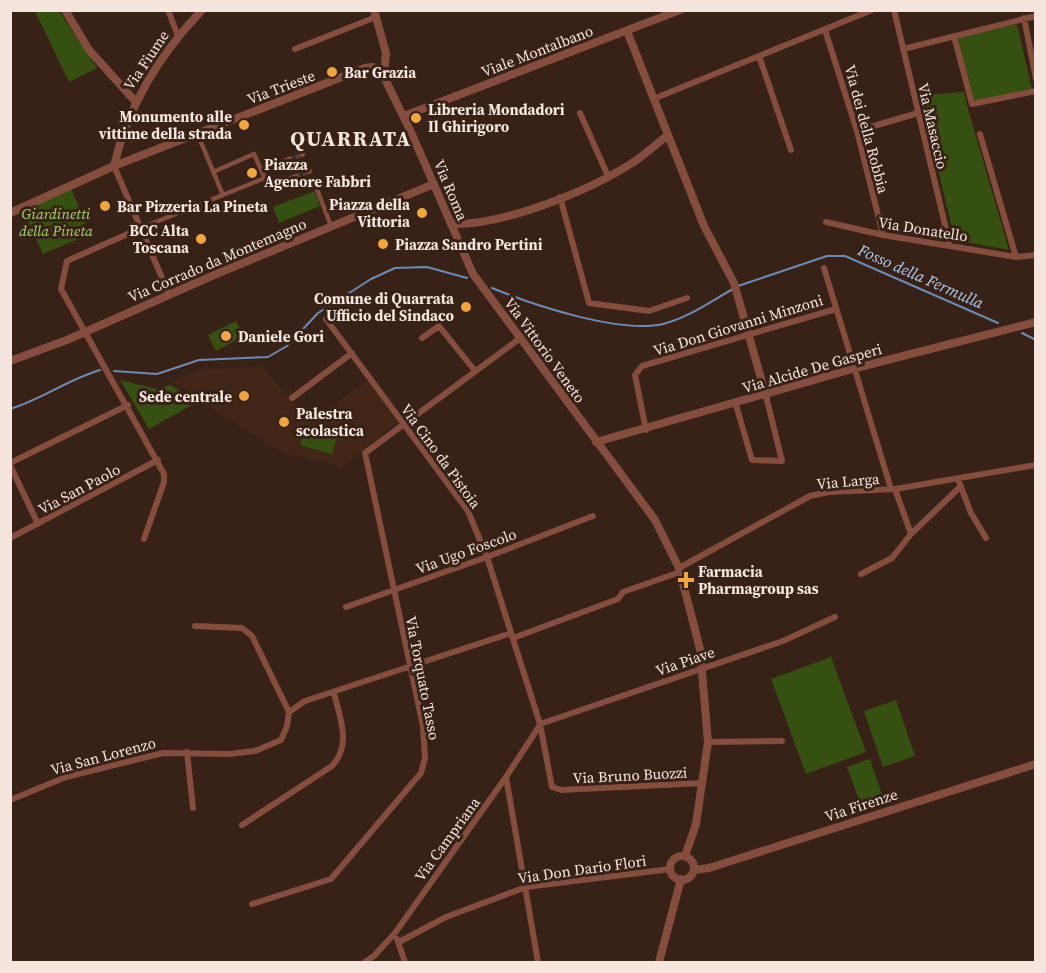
<svg xmlns="http://www.w3.org/2000/svg" width="1046" height="973" font-family="'Source Serif 4',serif">
  <style>
    .built { fill: #422617 }
    .green { fill: #365011 }
    .lines { fill: none; stroke-linecap: round; stroke-linejoin: round }
    .stream { stroke: #6c8bb6; stroke-width: 2 }
    .pedestrian-tunnel { stroke: #543f35; stroke-width: 4.5; stroke-dasharray: 4.5 2; stroke-linecap: butt }
    .pedestrian { stroke: #844d3e; stroke-width: 4.5 }
    .minor { stroke: #844d3e; stroke-width: 6 }
    .tertiary { stroke: #844d3e; stroke-width: 8 }
    .poi-dot { fill: #efa73d; stroke: #382217; stroke-width: 2 }
    .labels { text-anchor: middle; dominant-baseline: central; stroke-width: 6; stroke-linejoin: round; paint-order: stroke }
    .street-label { font-size: 15px; fill: #f5e5de; stroke: #382217 }
    .poi-label { font-size: 15px; font-weight: bold; fill: #f5e5de; stroke: #382217; text-anchor: start }
    .park-label { font-size: 15px; font-style: italic; fill: #a3d469; stroke: #382217 }
    .water-label { font-size: 16px; font-style: italic; fill: #b2cdf1; stroke: #382217 }
    .district-label { font-size: 21px; font-weight: bold; letter-spacing: 1.5px; fill: #f5e5de; stroke: #382217 }
  </style>
  <rect width="100%" height="100%" fill="#382217"/>
  <path class="built" d="M263,367L311,422L368,380L398,422L341,468L317,460L290,455L265,442L171,381L200,369Z"/>
  <path class="green" d="M35,11H59L97,68L69,82Z
    M1017,24L1032,89L973,102L958,38Z
    M964,92L968,109L1009,250L955,240L921,99L923,95Z
    M71,188L90,234L43,254L22,209Z
    M315,191L320,206L279,223L273,207Z
    M236,321L244,336L216,351L208,335Z
    M120,380L157,389L170,385L199,401L149,429Z
    M305,428L337,437L332,454L300,445Z
    M831,657L866,752L806,774L771,679Z
    M896,700L915,756L883,767L864,711Z
    M870,759L884,801L862,808L847,767Z"/>
  <g class="lines">
    <path class="stream" d="M738,286L827,256H845L998,323
      M492,288C533,305 620,334 663,324C688,318 711,301 733,289
      M1022,333L1036,340
      M114,371L157,374L199,360L268,357L287,346L318,313L371,279L395,268L427,267L467,278
      M10,409C42,399 69,379 100,370"/>
    <path class="pedestrian-tunnel" d="M289,159L302,155
      M296,176L308,172"/>
    <path class="pedestrian" d="M198,135L223,195
      M302,155L303,154
      M262,170L289,159
      M213,172L254,154L269,187L296,176
      M308,172L310,171
      M314,181L331,226
      M141,228L265,178"/>
    <path class="minor" d="M168,10L178,36
      M894,10L950,246
      M1024,18L1036,79
      M825,30L857,131L883,235
      M954,36L972,104L1036,91
      M295,49L376,17
      M903,49L1036,16
      M759,56L791,150
      M653,99L872,10
      M580,113L608,176
      M857,131L918,113
      M980,134L1016,257
      M114,166L169,294
      M560,197L589,303L649,311L687,298
      M826,222L883,235L1016,257L1036,255
      M141,228L67,261L61,289L164,474V482L144,539
      M824,268L891,489
      M326,319L468,511L487,557L540,724L552,787L561,790L703,783
      M422,338L439,326L475,371
      M292,398L352,353
      M736,405L752,460L782,461L766,396
      M646,430L635,375L642,366L836,309
      M10,463L128,405
      M10,465L38,524
      M959,482L971,513L986,538
      M911,534L961,486
      M10,538L158,460
      M679,568L810,496L829,492L895,489L1036,465
      M861,574L892,558L911,534L895,489
      M346,607L487,557L593,516
      M513,638L618,599L623,592L680,572
      M289,712L305,701L511,633
      M540,724L783,641L835,617
      M708,742L782,741
      M187,752L193,808
      M506,777L538,962
      M10,800L66,777L163,753L230,754L255,751L281,740L287,726L289,712L252,636L242,628L195,626
      M242,825L332,766C352,744 340,719 334,693
      M252,904L331,879L421,773L425,758L423,726L365,453L519,339
      M397,939L405,962
      M399,942L446,917L526,887L671,869
      M365,962L374,956L395,933L506,777L540,725"/>
    <path class="tertiary" d="M65,10L89,50L135,101
      M374,10L386,53L384,74
      M627,31L704,226L734,283L766,396
      M404,116L680,10
      M114,166C128,105 159,55 202,10
      M10,213L114,166L365,68L373,67L381,71L411,132L473,274L655,520L679,568L700,649L708,742L696,824L685,856
      M451,224C502,226 589,191 632,163C645,155 656,144 668,135
      M10,361L67,340L214,275L434,184
      M596,442L856,368L1036,322
      M670 868a12 12 0 1 1 24 0a12 12 0 1 1-24 0Z
      M694,870L709,868L1036,764
      M659,962L681,879"/>
  </g>
  <g class="poi-dot">
    <circle cx="332" cy="72" r="6"/>
    <circle cx="416" cy="118" r="6"/>
    <circle cx="244" cy="125" r="6"/>
    <circle cx="252" cy="173" r="6"/>
    <circle cx="105" cy="206" r="6"/>
    <circle cx="422" cy="213" r="6"/>
    <circle cx="201" cy="239" r="6"/>
    <circle cx="383" cy="244" r="6"/>
    <circle cx="466" cy="307" r="6"/>
    <circle cx="226" cy="336" r="6"/>
    <circle cx="244" cy="396" r="6"/>
    <circle cx="284" cy="422" r="6"/>
    <path d="M683 571h6v6h6v6h-6v6h-6v-6h-6v-6h6z"/>
  </g>
  <g class="labels">
    <g class="street-label">
      <text transform="translate(537 51) rotate(-21)">Viale Montalbano</text>
      <text transform="translate(146 60) rotate(-56)">Via Fiume</text>
      <text transform="translate(281 87) rotate(-21)">Via Trieste</text>
      <text transform="translate(933 126) rotate(77)">Via Masaccio</text>
      <text transform="translate(867 129) rotate(75)">Via dei della Robbia</text>
      <text transform="translate(451 190) rotate(67)">Via Roma</text>
      <text transform="translate(923 229) rotate(9)">Via Donatello</text>
      <text transform="translate(217 260) rotate(-23)">Via Corrado da Montemagno</text>
      <text transform="translate(738 325) rotate(-17)">Via Don Giovanni Minzoni</text>
      <text transform="translate(545 350) rotate(54)">Via Vittorio Veneto</text>
      <text transform="translate(812 368) rotate(-16)">Via Alcide De Gasperi</text>
      <text transform="translate(441 456) rotate(54)">Via Cino da Pistoia</text>
      <text transform="translate(848 481) rotate(-5)">Via Larga</text>
      <text transform="translate(79 489) rotate(-28)">Via San Paolo</text>
      <text transform="translate(466 551) rotate(-20)">Via Ugo Foscolo</text>
      <text transform="translate(685 661) rotate(-19)">Via Piave</text>
      <text transform="translate(423 678) rotate(79)">Via Torquato Tasso</text>
      <text transform="translate(103 756) rotate(-15)">Via San Lorenzo</text>
      <text transform="translate(630 775) rotate(-3)">Via Bruno Buozzi</text>
      <text transform="translate(861 805) rotate(-18)">Via Firenze</text>
      <text transform="translate(447 839) rotate(-54)">Via Campriana</text>
      <text transform="translate(582 869) rotate(-8)">Via Don Dario Flori</text>
    </g>
    <g class="poi-label">
      <text x="344" y="72">Bar Grazia</text>
      <text x="428" y="109">Libreria Mondadori<tspan x="428" dy="17">Il Ghirigoro</tspan></text>
      <text x="232" y="116" text-anchor="end">Monumento alle<tspan x="232" dy="17">vittime della strada</tspan></text>
      <text x="264" y="164">Piazza<tspan x="264" dy="17">Agenore Fabbri</tspan></text>
      <text x="410" y="204" text-anchor="end">Piazza della<tspan x="410" dy="17">Vittoria</tspan></text>
      <text x="117" y="206">Bar Pizzeria La Pineta</text>
      <text x="189" y="230" text-anchor="end">BCC Alta<tspan x="189" dy="17">Toscana</tspan></text>
      <text x="395" y="244">Piazza Sandro Pertini</text>
      <text x="454" y="298" text-anchor="end">Comune di Quarrata<tspan x="454" dy="17">Ufficio del Sindaco</tspan></text>
      <text x="238" y="336">Daniele Gori</text>
      <text x="232" y="396" text-anchor="end">Sede centrale</text>
      <text x="296" y="413">Palestra<tspan x="296" dy="17">scolastica</tspan></text>
      <text x="698" y="571">Farmacia<tspan x="698" dy="17">Pharmagroup sas</tspan></text>
    </g>
    <g class="park-label">
      <text x="56" y="213">Giardinetti<tspan x="56" dy="17">della Pineta</tspan></text>
    </g>
    <g class="water-label">
      <text transform="translate(921 276) rotate(24)">Fosso della Fermulla</text>
    </g>
    <g class="district-label">
      <text x="351" y="138">QUARRATA</text>
    </g>
  </g>
  <rect width="1046" height="973" fill="none" stroke="#f5e5de" stroke-width="24"/>
</svg>
